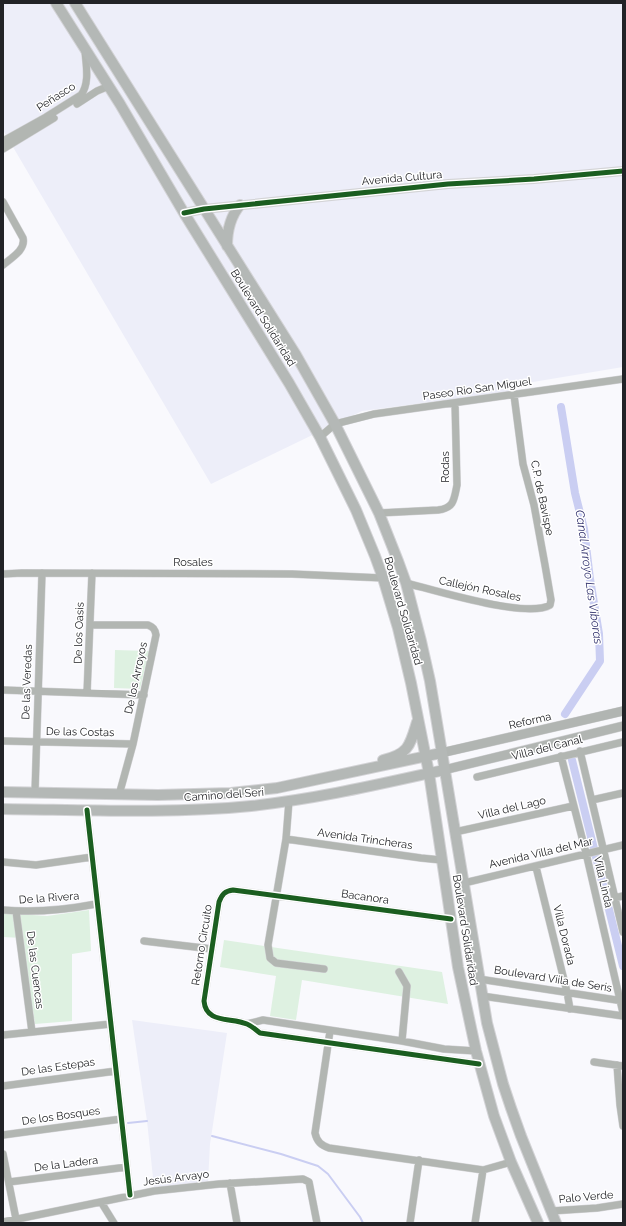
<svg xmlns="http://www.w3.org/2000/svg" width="626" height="1226" font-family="Raleway,sans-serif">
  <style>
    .built { fill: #edeef9 }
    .green { fill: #def1e1 }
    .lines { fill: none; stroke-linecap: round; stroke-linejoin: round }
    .stream { stroke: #cacef2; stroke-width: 2 }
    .canal { stroke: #cacef2; stroke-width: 8 }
    .minor-casing { stroke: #d3d3d6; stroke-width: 8 }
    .tertiary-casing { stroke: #d3d3d6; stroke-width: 10 }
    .secondary-casing { stroke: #d3d3d6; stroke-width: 10 }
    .primary-casing { stroke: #d3d3d6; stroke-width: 12 }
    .minor { stroke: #b2b6b2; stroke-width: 7 }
    .tertiary { stroke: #b2b6b2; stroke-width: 8 }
    .secondary { stroke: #b1b5b2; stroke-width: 9 }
    .primary { stroke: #b4b8b6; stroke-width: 10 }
    .cycleway-casing { stroke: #fff; stroke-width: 8 }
    .cycleway { stroke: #1b5e20; stroke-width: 5 }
    .labels { text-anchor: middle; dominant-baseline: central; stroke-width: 3; stroke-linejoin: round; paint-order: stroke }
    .street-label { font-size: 11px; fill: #222327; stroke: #fff }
    .water-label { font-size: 12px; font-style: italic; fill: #2d2d69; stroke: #fff }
  </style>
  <rect width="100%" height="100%" fill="#f9f9fd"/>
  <path class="built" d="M3,3H623V367L509,386L510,389L507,392L362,411L211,484L3,130Z
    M132,1020L227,1033L210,1144L208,1182L154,1187L147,1121Z"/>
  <path class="green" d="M115,650L149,651L140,689L114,688Z
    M89,910L91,951L72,954V1021L35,1024L22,938L3,937V913L47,916Z
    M224,940L442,972L448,1004L302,980L296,1020L270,1016L276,976L220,967Z"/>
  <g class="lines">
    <path class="stream" d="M128,1123L147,1121
      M212,1136L281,1154L318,1166L328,1174L360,1217L363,1223"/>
    <path class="canal" d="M561,407L575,493L584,529L590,579L599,634L600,661L565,714
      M572,760L623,966"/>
    <g class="minor-casing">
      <path id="minor" d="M77,104L97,91L109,86
        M3,141L46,117L81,95C90,83 86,65 85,51
        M3,149L54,118
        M3,202L23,238C26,250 11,258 3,265
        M320,437L335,424L374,414L623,379
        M379,513L438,510C454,508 454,500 457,485L455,403
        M3,574L22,573L292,574L383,578
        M406,583C434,590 527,619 550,605L551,600L545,565L534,505L523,464L514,395
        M90,625H148C153,627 155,629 156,635L133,744L119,795
        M3,690L144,695
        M87,693L92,573
        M3,741L133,744
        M580,751L623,932
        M561,756L586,853L623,1013
        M477,777L623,742
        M35,792L42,573
        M592,800L623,793
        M289,801L286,839L268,945L270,958L276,963L324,969
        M87,810L130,1195
        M455,832L573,806
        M286,839L421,858L441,860
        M3,862L36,865L92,857
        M536,867L567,992L570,1009
        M464,883L623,845
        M614,898L623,896
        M3,910C35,913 65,910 96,904
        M16,911L32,1032
        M451,919L233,890C225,891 222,894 219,902L204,1001C206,1024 231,1017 247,1024C252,1026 256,1030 260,1033L479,1064
        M144,941L212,949
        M399,972L407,986L402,1041
        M479,979L623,1001
        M482,996L623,1016
        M247,1024L263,1020L402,1041L444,1049L476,1051
        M330,1031L315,1133C317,1142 321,1145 329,1148L483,1170L511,1162
        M3,1035L111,1024
        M594,1062L623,1066
        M617,1065L620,1105L623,1126
        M3,1086L116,1071
        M3,1135L121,1119
        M3,1154L16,1219
        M9,1182L127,1167
        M230,1183L237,1223
        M101,1202L114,1223
        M551,1211L597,1208L623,1204
        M3,1222L154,1191L219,1184L303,1179L309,1182L317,1223
        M410,1223L419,1160
        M475,1223L483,1170"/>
    </g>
    <g class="tertiary-casing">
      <path id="tertiary" d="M184,213L204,209L448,184L534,179L623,171"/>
    </g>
    <g class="secondary-casing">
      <path id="secondary" d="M441,753L623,711
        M444,770L623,726"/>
    </g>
    <g class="primary-casing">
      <path id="primary" d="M56,3L120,104L184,213L289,383L320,437L356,510L375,556L383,578L398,628L411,683L429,773L458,967L476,1051L494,1116L511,1162L538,1223
        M75,3L296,355L335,424L379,513L398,561L406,583L421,641L430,681L487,1023L503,1084L511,1108L521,1136L556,1223
        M227,246C227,231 230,217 240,205
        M383,760C409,754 410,745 417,722
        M3,792L158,795L231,793L277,788L441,753
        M3,809C86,810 168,814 251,806C317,799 380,784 444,770"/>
    </g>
    <use href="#minor" class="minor"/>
    <use href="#tertiary" class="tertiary"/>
    <use href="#secondary" class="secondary"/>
    <use href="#primary" class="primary"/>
    <g class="cycleway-casing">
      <path id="cycleway" d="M184,213L204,209L448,184L534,179L623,171
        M87,810L130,1195
        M451,919L233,890C225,891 222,894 219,902L204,1001C206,1024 231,1017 247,1024C252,1026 256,1030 260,1033L479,1064"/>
    </g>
    <use href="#cycleway" class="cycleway"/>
  </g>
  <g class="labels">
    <g class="street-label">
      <text transform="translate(56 97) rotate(-33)">Peñasco</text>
      <text transform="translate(402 178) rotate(-5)">Avenida Cultura</text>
      <text transform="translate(263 318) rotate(58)">Boulevard Solidaridad</text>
      <text transform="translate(477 389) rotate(-8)">Paseo Rio San Miguel</text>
      <text transform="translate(445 467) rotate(-90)">Rodas</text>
      <text transform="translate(542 498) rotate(78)">C.P. de Bavispe</text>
      <text x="193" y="562">Rosales</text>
      <text transform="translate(480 589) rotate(12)">Callejón Rosales</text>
      <text transform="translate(403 611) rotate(74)">Boulevard Solidaridad</text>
      <text transform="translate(79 633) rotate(-88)">De los Oasis</text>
      <text transform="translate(136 678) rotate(-78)">De los Arroyos</text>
      <text transform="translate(27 682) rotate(-88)">De las Veredas</text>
      <text transform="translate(530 721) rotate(-13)">Reforma</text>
      <text transform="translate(80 732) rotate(1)">De las Costas</text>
      <text transform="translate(547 748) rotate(-14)">Villa del Canal</text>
      <text transform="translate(224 795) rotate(-4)">Camino del Seri</text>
      <text transform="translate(512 808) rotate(-13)">Villa del Lago</text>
      <text transform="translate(365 839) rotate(8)">Avenida Trincheras</text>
      <text transform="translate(541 853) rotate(-13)">Avenida Villa del Mar</text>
      <text transform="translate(603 882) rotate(77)">Villa Linda</text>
      <text transform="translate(365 897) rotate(8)">Bacanora</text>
      <text transform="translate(49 898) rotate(-4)">De la Rivera</text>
      <text transform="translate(465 930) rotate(81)">Boulevard Solidaridad</text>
      <text transform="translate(564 935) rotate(76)">Villa Dorada</text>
      <text transform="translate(202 945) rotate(-81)">Retorno Circuito</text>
      <text transform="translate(35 970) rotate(83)">De las Cuencas</text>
      <text transform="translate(553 979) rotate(9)">Boulevard Viila de Seris</text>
      <text transform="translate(58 1067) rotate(-8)">De las Estepas</text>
      <text transform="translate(61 1116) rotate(-8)">De los Bosques</text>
      <text transform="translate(66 1164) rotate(-7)">De la Ladera</text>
      <text transform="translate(176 1178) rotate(-7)">Jesús Arvayo</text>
      <text transform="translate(586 1197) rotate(-5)">Palo Verde</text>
    </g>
    <g class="water-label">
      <text transform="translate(589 577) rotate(82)">Canal Arroyo Las Viboras</text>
    </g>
  </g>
  <rect width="626" height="1226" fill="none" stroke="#222327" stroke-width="8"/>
</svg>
